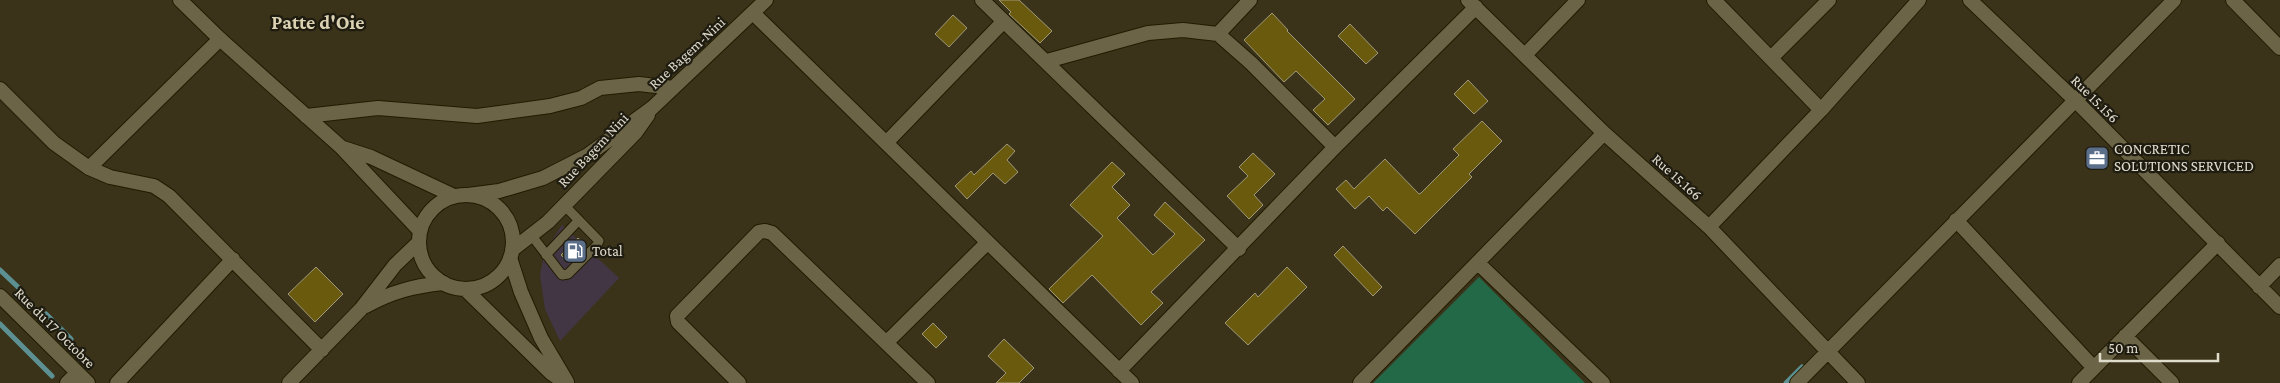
<svg xmlns="http://www.w3.org/2000/svg" width="2280" height="383" font-family="'Crimson Pro',serif">
  <style>
    .commercial { fill: #423645 }
    .green { fill: #236847 }
    .lines { fill: none; stroke-linecap: round; stroke-linejoin: round }
    .stream { stroke: #5d9092; stroke-width: 5 }
    .building { fill: #6a5a0d; stroke: #9f987a }
    .service-casing { stroke: #211b02; stroke-width: 11 }
    .minor-casing { stroke: #211b02; stroke-width: 16 }
    .tertiary-casing { stroke: #211b02; stroke-width: 16 }
    .service { stroke: #6b6447; stroke-width: 9 }
    .minor { stroke: #6b6447; stroke-width: 14 }
    .tertiary { stroke: #6b6447; stroke-width: 14 }
    .labels { text-anchor: middle; dominant-baseline: central; stroke-width: 4.5; stroke-linejoin: round; paint-order: stroke }
    .street-label { font-size: 15px; fill: #e0dccc; stroke: #1e1b10 }
    .poi-label { font-size: 15px; fill: #e0dccc; stroke: #1e1b10; text-anchor: start }
    .district-label { font-size: 20px; font-weight: bold; fill: #dad2b2; stroke: #1e1b10 }
  </style>
  <rect width="100%" height="100%" fill="#3a3319"/>
  <path class="commercial" d="M562,225L619,278L560,341L545,309L540,275L545,251Z"/>
  <path class="green" d="M1479,277L1585,383H1373Z"/>
  <g class="lines">
    <path class="stream" d="M0,270L19,288
      M46,314L71,339
      M0,324L52,376
      M1786,383L1802,367"/>
  </g>
  <path class="building" d="M999,0H1019L1052,31L1040,43L1009,14L1011,12Z
    M1272,13L1288,30L1287,31L1355,99L1328,125L1313,110L1325,99L1296,71L1284,82L1244,40Z
    M953,15L967,28L949,47L935,34Z
    M1350,24L1378,53L1366,64L1338,36Z
    M1468,80L1488,101L1474,114L1454,94Z
    M1482,121L1502,141L1469,174L1472,177L1415,234L1387,207L1383,211L1369,196L1355,209L1336,189L1346,180L1354,189L1385,159L1419,194L1421,193L1459,155L1453,149Z
    M1007,144L1015,151L1007,160L1018,172L1005,184L993,173L967,199L955,186L971,171L974,175Z
    M1253,153L1275,174L1254,195L1263,205L1249,219L1227,196L1248,176L1239,167Z
    M1112,162L1125,174L1112,187L1130,205L1117,218L1153,255L1175,234L1154,215L1165,202L1205,240L1151,292L1163,303L1141,325L1092,275L1063,303L1049,289L1103,236L1070,205Z
    M578,238L587,246L570,263L561,255Z
    M1343,246L1382,287L1373,296L1334,255Z
    M316,267L343,294L315,322L288,294Z
    M1287,267L1307,287L1248,345L1225,323L1255,293L1258,297Z
    M933,323L947,337L936,348L922,334Z
    M1004,339L1034,368L1019,383H996L1006,373L988,356Z"/>
  <g class="lines">
    <g class="service-casing">
      <path id="service" d="M532,236L562,275L568,274L597,245L599,241L564,205
        M546,255L579,220"/>
    </g>
    <g class="minor-casing">
      <path id="minor" d="M982,0L1239,249
        M1468,0L1604,133L1709,227L1858,383
        M1714,0L1821,110
        M1970,0L2076,101L2280,307
        M2233,0L2280,48
        M753,13L1132,383
        M1218,34L1250,0
        M1525,55L1578,0
        M1772,57L1829,0
        M1047,61L1148,33L1183,30L1218,34L1251,63L1335,147
        M0,89L54,143L89,168L110,177L154,186L169,196L322,350
        M306,116L378,108L477,116L550,106L581,98L600,88L639,84L673,88
        M886,143L1003,22
        M89,168L220,39
        M1956,220L2094,368
        M1709,227L1821,110L1919,0
        M1478,263L1603,383
        M2259,287L2280,265
        M0,296L88,383
        M366,306C391,292 414,286 443,283
        M2125,336L2172,383
        M887,342L987,243
        M1119,371L1335,147L1476,7
        M67,383L77,373
        M117,383L233,259
        M289,383L361,309L395,265L419,242
        M739,383L678,322L677,316L759,232L765,231L772,233L928,383
        M1360,383L1604,133
        M1797,383L2174,0
        M2079,383L2218,243"/>
    </g>
    <g class="tertiary-casing">
      <path id="tertiary" d="M180,0L220,39L341,147L420,231
        M343,148L371,157L454,196
        M468,195L499,191L543,178L588,155L652,108L766,0
        M419 242a47 47 0 1 1 94 0a47 47 0 1 1-94 0Z
        M512,250L548,222L636,132L648,115
        M510,258L521,292L541,338L567,382
        M465,289L551,373L565,383"/>
    </g>
    <use href="#service" class="service"/>
    <use href="#minor" class="minor"/>
    <use href="#tertiary" class="tertiary"/>
  </g>
  <defs>
    <g id="office-square" transform="scale(1.25)"><rect x="-9" y="-9" width="18" height="18" rx="4" fill="#5c6f8a" stroke="#1e1b10"/><path d="M-6-3h4V-5.5h4V-3h4V5H-6ZM-1-4.5V-3h2v-1.5ZM-6 0V1H6V0Z" fill="#fff"/></g>
    <g id="fuel-square" transform="scale(1.25)"><rect x="-9" y="-9" width="18" height="18" rx="4" fill="#5c6f8a" stroke="#1e1b10"/><path d="M-5.5-6h7V0h2V4h1.3V-2.5L3-4.5l.8-.8L6-3V5H2.5V1h-1V6h-7ZM-4.2-4.7v3.2H.2V-4.7Z" fill="#fff"/></g>
  </defs>
  <g fill-rule="evenodd">
    <use href="#office-square" x="2097" y="158"/>
    <use href="#fuel-square" x="575" y="251"/>
  </g>
  <g class="labels">
    <g class="street-label">
      <text transform="translate(687 53) rotate(-43)">Rue Bagem-Nini</text>
      <text transform="translate(2095 99) rotate(45)">Rue 15.156</text>
      <text transform="translate(593 150) rotate(-47)">Rue Bagem Nini</text>
      <text transform="translate(1677 177) rotate(42)">Rue 15.166</text>
      <text transform="translate(55 328) rotate(45)">Rue du 17 Octobre</text>
    </g>
    <g class="poi-label">
      <text x="2114" y="149">CONCRETIC<tspan x="2114" dy="17">SOLUTIONS SERVICED</tspan></text>
      <text x="592" y="251">Total</text>
    </g>
    <g class="district-label">
      <text x="318" y="22">Patte d'Oie</text>
    </g>
  </g>
  <path d="M2100 353v8h118v-8" fill="none" stroke="#e0dccc" stroke-width="2.5"/>
  <text x="2108" y="353" font-size="15" fill="#e0dccc" stroke="#1e1b10" stroke-width="4" paint-order="stroke">50 m</text>
</svg>
